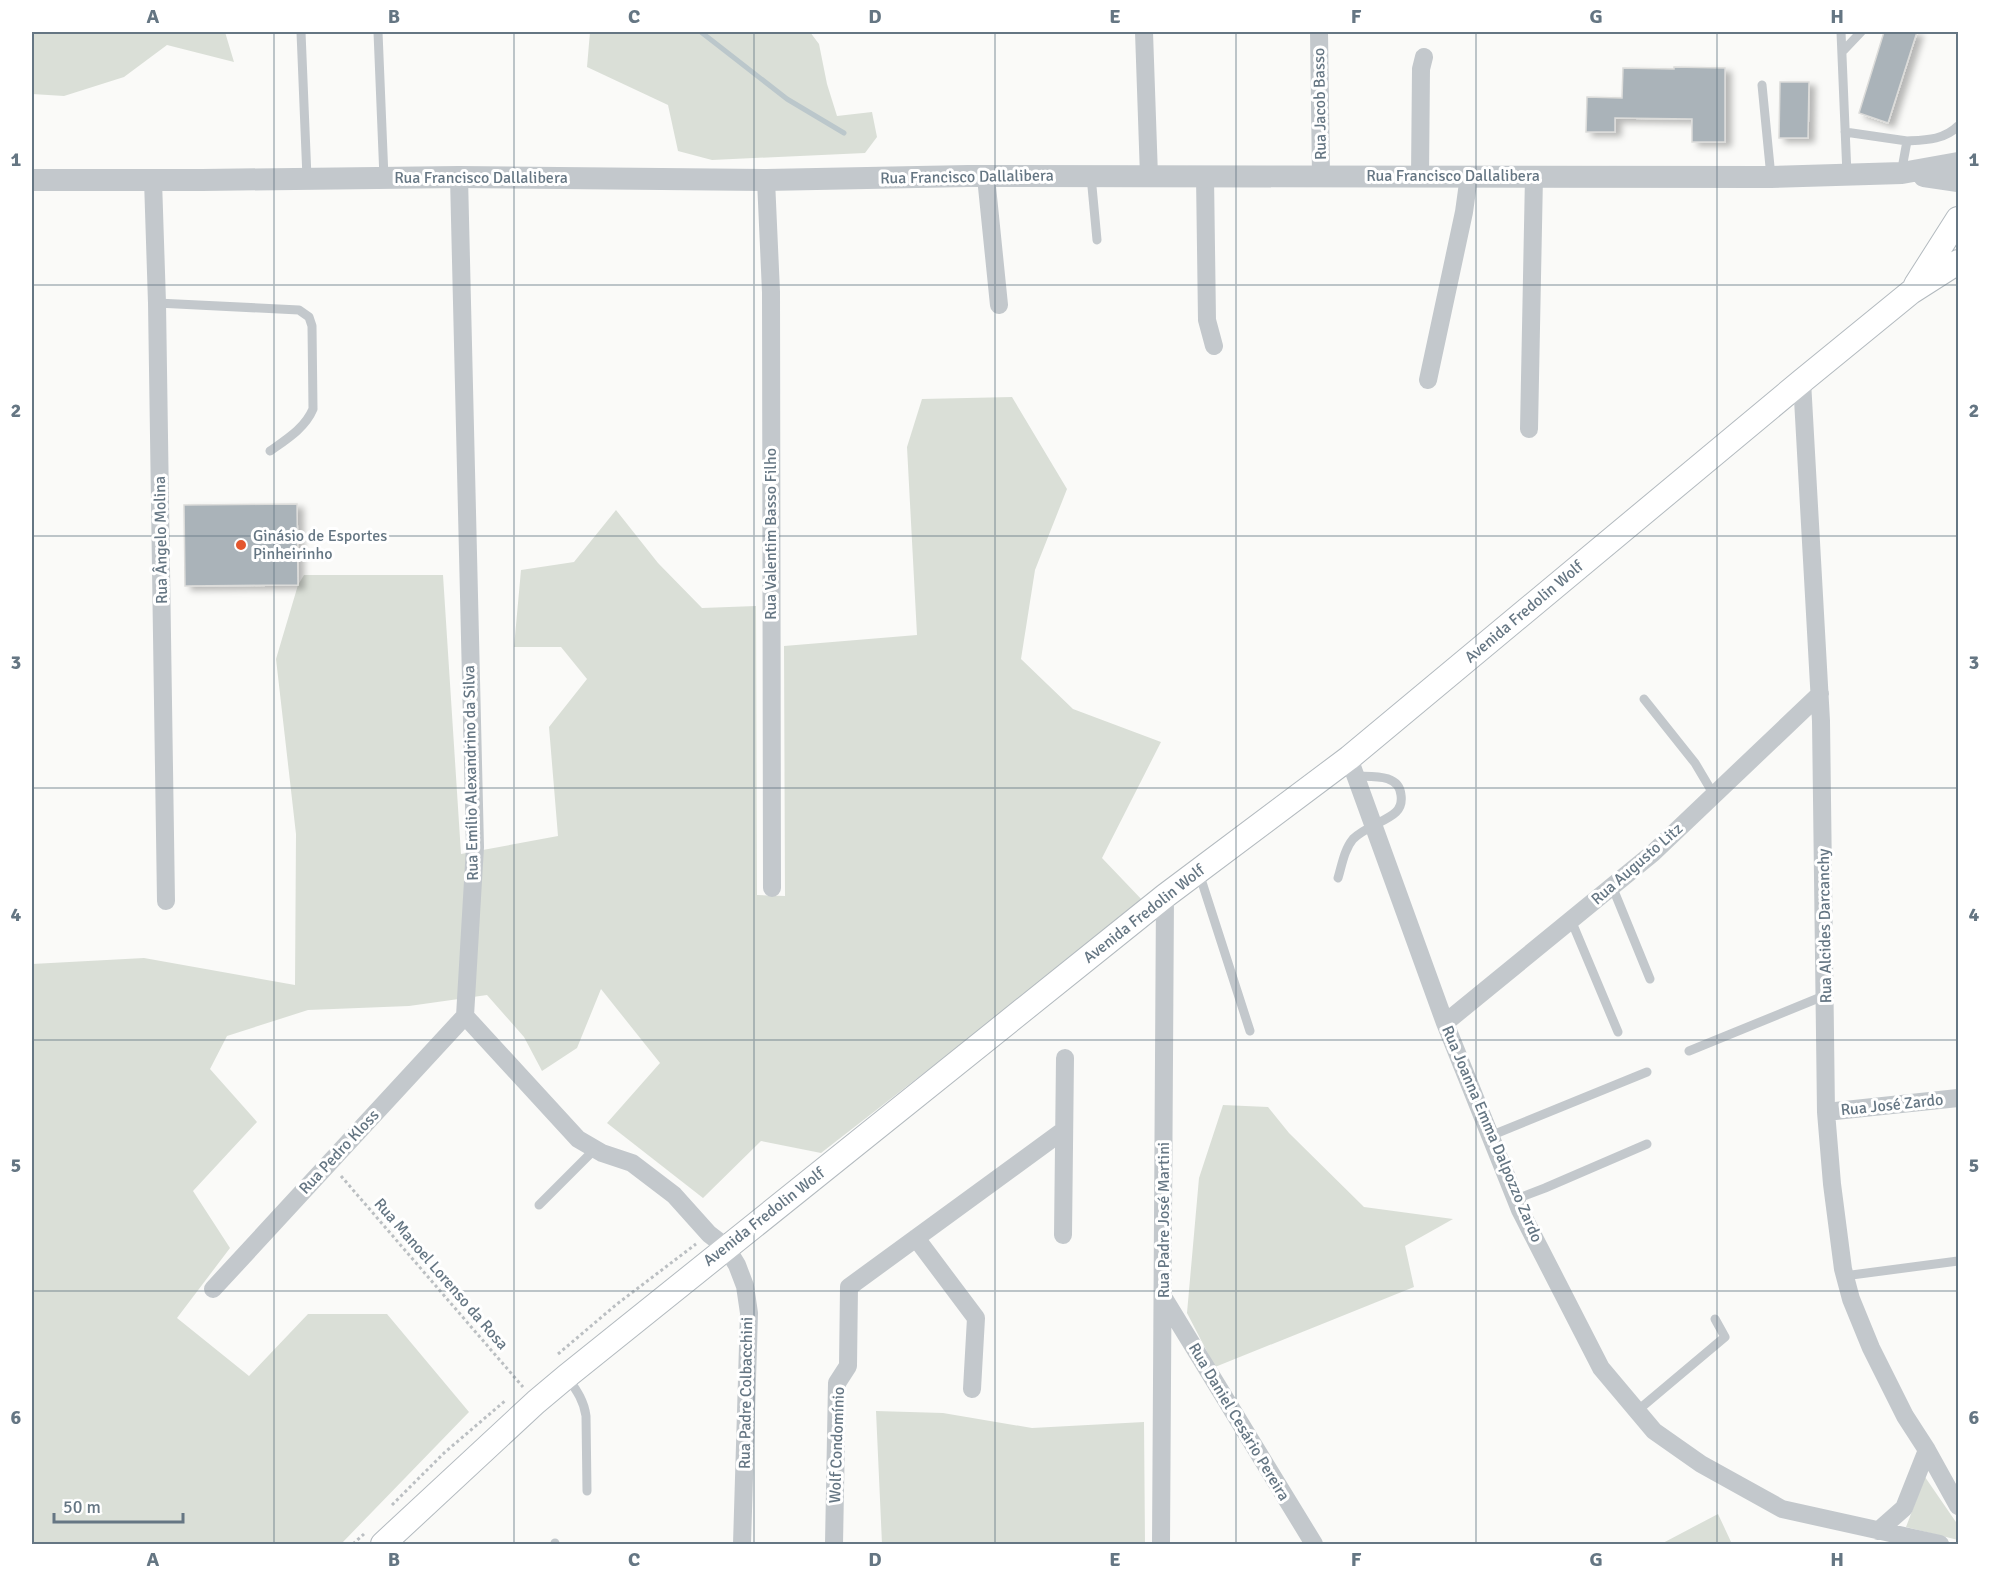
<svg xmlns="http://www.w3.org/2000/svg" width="1990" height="1576" font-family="Signika,sans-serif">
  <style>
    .green { fill: #dadfd7 }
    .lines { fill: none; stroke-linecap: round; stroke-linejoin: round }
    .stream { stroke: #bbc7cb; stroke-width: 5 }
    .building { fill: #aab3b9; stroke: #dcdcda; stroke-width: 1.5; filter: url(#shadow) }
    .secondary-casing { stroke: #b3babf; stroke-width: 26 }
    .path { stroke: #bbbfc2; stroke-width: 3; stroke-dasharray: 3 3; stroke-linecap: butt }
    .service { stroke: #c3c8cc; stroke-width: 9 }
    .minor { stroke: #c3c8cc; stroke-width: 18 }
    .tertiary { stroke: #c3c8cc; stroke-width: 22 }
    .secondary { stroke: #fff; stroke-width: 24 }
    .grid { fill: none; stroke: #657683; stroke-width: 1.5; stroke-opacity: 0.55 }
    .poi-dot { fill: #e4572e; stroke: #fff; stroke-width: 2 }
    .labels { text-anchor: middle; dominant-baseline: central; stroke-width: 6; stroke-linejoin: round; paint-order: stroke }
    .street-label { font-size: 16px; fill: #657683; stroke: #fff }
    .poi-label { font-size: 16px; fill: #657683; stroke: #fff; text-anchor: start }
    .neatline { fill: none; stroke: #657683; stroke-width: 2 }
    .grid-label { font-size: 20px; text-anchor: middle; font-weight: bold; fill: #657683 }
  </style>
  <defs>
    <filter id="shadow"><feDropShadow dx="6" dy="4" stdDeviation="3" flood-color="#0004"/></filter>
  </defs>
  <rect width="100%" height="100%" fill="#fafaf8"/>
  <path class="green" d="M32,32H225L234,62L167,45L124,77L64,96L32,94Z
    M590,32H810L819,44L827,84L837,116L872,112L877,137L865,153L712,160L678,151L668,105L587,67Z
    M1012,397L1067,489L1035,570L1021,659L1073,709L1161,742L1102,858L1144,902L821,1153L761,1141L703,1198L607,1123L660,1063L601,989L577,1048L542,1071L524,1037L487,995L409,1006L308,1010L227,1036L210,1069L257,1122L193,1191L230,1248L177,1318L249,1376L308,1314H387L469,1412L341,1544H32V964L144,958L295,985L296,834L276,659L298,585L304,575H443L461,854L558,836L549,727L587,679L561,647H514L521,570L574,562L616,510L658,563L702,608L756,606L757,895L785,896L784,646L917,635L907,447L922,399Z
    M1223,1105L1268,1107L1289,1133L1364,1207L1453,1219L1405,1246L1414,1287L1215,1367L1187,1313L1199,1178Z
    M876,1411L943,1413L1032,1428L1144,1422L1145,1544H882Z
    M1925,1477L1958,1525V1540L1906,1527Z
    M1718,1514L1732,1544H1661Z"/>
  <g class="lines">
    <path class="stream" d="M701,32L787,99L844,133"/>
  </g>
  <path class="building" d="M1884,32H1917L1888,123L1859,113Z
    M1674,67L1725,68V142H1692V119L1615,118V132H1586L1587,97L1622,98L1623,68L1674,69Z
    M1780,82H1809L1808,138H1779Z
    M297,504L298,585L185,586L184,505Z"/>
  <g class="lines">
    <g class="secondary-casing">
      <path id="secondary" d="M1916,285L1958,219
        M383,1544L536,1402L567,1376L1165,896L1349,758L1802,381L1911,292L1958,262"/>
    </g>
    <path class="path" d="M341,1176L523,1387
      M558,1354L617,1304L696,1244
      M392,1505L444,1453L506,1400
      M353,1544L364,1534"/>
    <path class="service" d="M301,32L307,178
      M378,32L384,178
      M1841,32L1847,175
      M1842,52L1861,32
      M1762,85L1771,177
      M1845,132L1907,141L1903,163
      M1907,141C1926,140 1944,140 1958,126
      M1091,176L1097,240
      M157,303L299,310L309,317L312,326L313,409C305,428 287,439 270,451
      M1644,699L1695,763L1714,795
      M1199,873L1250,1031
      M1338,878C1342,865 1344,850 1353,839C1365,827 1387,821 1396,812C1401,807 1402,802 1401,795C1399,773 1371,777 1355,776
      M1612,886L1650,979
      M1571,920L1618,1032
      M1689,1051L1826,995
      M1490,1136L1647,1072
      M1516,1199L1545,1188L1647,1144
      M539,1205L595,1149
      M1844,1276L1958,1261
      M568,1378C577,1391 584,1401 586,1416L587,1491
      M1637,1411L1725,1337L1715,1319
      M555,1544V1543"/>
    <path class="minor" d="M1144,32L1149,176
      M1319,32L1321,176
      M1205,176L1207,320L1214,346
      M1420,176L1421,69L1424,57
      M459,177L475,847L465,1016L578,1139L602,1153L632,1163L674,1195L709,1234L726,1247L737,1265L745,1286L749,1313L742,1544
      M986,177L999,305
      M153,180L157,303L166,901
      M766,180L771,292L772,888
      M1428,380L1464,212L1469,176
      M1802,381L1821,721L1826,1112L1832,1184L1843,1269L1851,1299L1871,1348L1905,1416L1927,1450L1958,1506
      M1529,429L1534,176
      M1349,758L1445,1023L1520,1210L1601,1368L1654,1431L1701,1464L1782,1509L1940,1544
      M1445,1023L1653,853L1820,694
      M1826,1112L1958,1098
      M1063,1235L1065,1058
      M916,1238L976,1318L972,1389
      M213,1289L465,1016
      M1165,1300L1314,1544
      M1878,1531L1904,1508L1927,1450
      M834,1544L837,1383L848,1366L849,1287L1064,1130
      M1161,1544L1165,896"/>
    <path class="tertiary" d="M1924,176L1958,181
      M32,180H202L459,177L766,180L968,176L1771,177L1902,173L1958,163"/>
    <use href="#secondary" class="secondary"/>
  </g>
  <path class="grid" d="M274,32V1544M514,32V1544M754,32V1544M995,32V1544M1236,32V1544M1476,32V1544M1717,32V1544M32,285H1958M32,536H1958M32,788H1958M32,1040H1958M32,1291H1958"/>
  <circle class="poi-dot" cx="241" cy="545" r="6"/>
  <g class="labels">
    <g class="street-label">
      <text transform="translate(1320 104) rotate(-91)">Rua Jacob Basso</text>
      <text x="1453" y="176">Rua Francisco Dallalibera</text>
      <text transform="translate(967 177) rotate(-1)">Rua Francisco Dallalibera</text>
      <text x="481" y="178">Rua Francisco Dallalibera</text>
      <text transform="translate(771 534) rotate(-90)">Rua Valentim Basso Filho</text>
      <text transform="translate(161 540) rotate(-91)">Rua Ângelo Molina</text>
      <text transform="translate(1524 612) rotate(-40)">Avenida Fredolin Wolf</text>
      <text transform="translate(471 773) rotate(-91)">Rua Emílio Alexandrino da Silva</text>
      <text transform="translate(1637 864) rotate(-41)">Rua Augusto Litz</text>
      <text transform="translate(1144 914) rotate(-38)">Avenida Fredolin Wolf</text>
      <text transform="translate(1825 926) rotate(-91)">Rua Alcides Darcanchy</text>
      <text transform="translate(1892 1105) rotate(-6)">Rua José Zardo</text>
      <text transform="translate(1492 1134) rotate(67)">Rua Joanna Emma Dalpozzo Zardo</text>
      <text transform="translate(339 1152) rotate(-47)">Rua Pedro Kloss</text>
      <text transform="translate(764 1217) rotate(-38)">Avenida Fredolin Wolf</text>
      <text transform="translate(1164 1220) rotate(-90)">Rua Padre José Martini</text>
      <text transform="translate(441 1274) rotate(49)">Rua Manoel Lorenso da Rosa</text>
      <text transform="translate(746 1393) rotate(-89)">Rua Padre Colbacchini</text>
      <text transform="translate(1239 1422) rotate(59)">Rua Daniel Cesário Pereira</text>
      <text transform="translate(837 1445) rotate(-88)">Wolf Condomínio</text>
    </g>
    <g class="poi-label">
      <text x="253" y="536">Ginásio de Esportes<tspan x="253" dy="18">Pinheirinho</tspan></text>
    </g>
  </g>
  <rect width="1990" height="1576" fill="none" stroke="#ffffff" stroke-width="66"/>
  <path d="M54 1513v9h129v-9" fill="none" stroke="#657683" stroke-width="3"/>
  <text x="63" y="1513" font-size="18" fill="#657683" stroke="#ffffff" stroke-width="4.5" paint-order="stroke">50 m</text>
  <rect x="33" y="33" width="1924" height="1510" class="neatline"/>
  <g class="grid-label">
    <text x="153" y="23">A</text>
    <text x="394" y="23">B</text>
    <text x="634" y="23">C</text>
    <text x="875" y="23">D</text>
    <text x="1115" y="23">E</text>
    <text x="1356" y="23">F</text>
    <text x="1596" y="23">G</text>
    <text x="1837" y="23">H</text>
    <text x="16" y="166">1</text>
    <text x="1974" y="166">1</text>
    <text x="16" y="417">2</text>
    <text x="1974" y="417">2</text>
    <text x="16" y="669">3</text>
    <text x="1974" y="669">3</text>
    <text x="16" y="921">4</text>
    <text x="1974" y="921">4</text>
    <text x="16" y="1172">5</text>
    <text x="1974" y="1172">5</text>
    <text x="16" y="1424">6</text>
    <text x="1974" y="1424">6</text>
    <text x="153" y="1566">A</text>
    <text x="394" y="1566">B</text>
    <text x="634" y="1566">C</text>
    <text x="875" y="1566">D</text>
    <text x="1115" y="1566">E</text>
    <text x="1356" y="1566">F</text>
    <text x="1596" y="1566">G</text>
    <text x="1837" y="1566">H</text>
  </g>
</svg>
